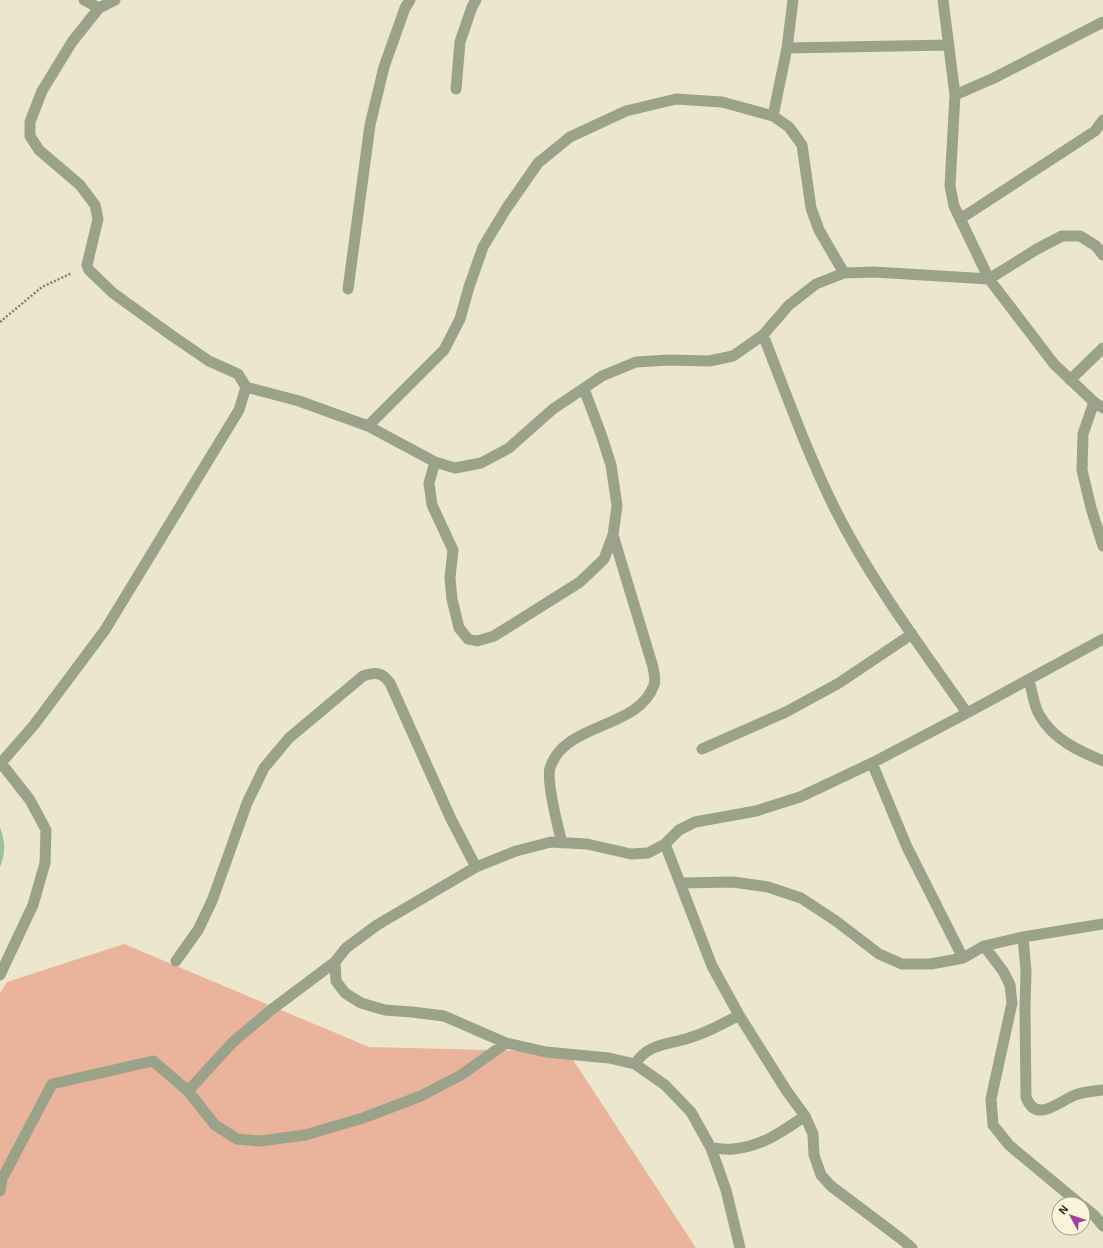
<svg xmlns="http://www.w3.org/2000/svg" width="1103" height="1248" font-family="'Exo 2',sans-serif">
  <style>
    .green { fill: #e9b49b }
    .water { fill: #93c69a }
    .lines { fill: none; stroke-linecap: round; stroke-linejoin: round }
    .path { stroke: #83806f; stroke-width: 2.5; stroke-dasharray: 2 2; stroke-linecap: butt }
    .minor { stroke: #9aa38a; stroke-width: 11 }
  </style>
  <rect width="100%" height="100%" fill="#ebe6cc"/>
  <path class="green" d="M124,944L369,1047L568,1052L696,1248H0V993L7,982Z"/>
  <path class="water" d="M0,827C5,841 6,853 0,867Z"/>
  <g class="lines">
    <path class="path" d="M0,322L42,287L72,273"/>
    <path class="minor" d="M84,0L99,8L115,0
      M943,0L955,95L950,186L954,206L989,279L1054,364L1094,402L1103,408
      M787,48L949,45
      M456,89L460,42L472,7L476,0
      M955,95L994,78L1103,22
      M773,116L787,48L793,0
      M960,219L1095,131L1103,120
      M348,289L370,125L384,67L405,8L410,0
      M763,335C786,393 807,453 835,509C871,581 921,647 967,713
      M1070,380L1103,348
      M246,387L299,401L368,426L435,462L455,468L481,463L509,448L553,409L602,376L636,362L669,360L709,361L733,356L763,335L789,305L816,284L844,273L874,272L989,279L1037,249L1062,236H1080L1096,246L1103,255
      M1094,402L1083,434L1082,470L1091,508L1103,546
      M368,426L444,350L460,319L469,287L483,247L506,209L538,163L570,137L626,111L676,99L722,102L773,116L789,127L802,145L811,208L819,230L844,273
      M435,462L429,483L432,505L453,550L450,578L452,599L459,628L468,639L477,641L494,636L580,582L604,559L613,535L617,506L611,465L601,434L584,389
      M1029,680C1032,690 1034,708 1040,716C1054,740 1079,751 1103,761
      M702,749L786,712L839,683L912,634
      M872,763L907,847L963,958
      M0,764L34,725L105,630L239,410L246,387L238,374L209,361L171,335L113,293L89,270L87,265L98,219L95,205L80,185L39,150L30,136V122L42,91L72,42L99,8
      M562,843C558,827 546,782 550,768C564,722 638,730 654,685C656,680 654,672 653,667L613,535
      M665,844L712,966L739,1015L786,1090L805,1116L813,1134L814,1155L821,1175L831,1186L900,1238L912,1248
      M680,883L733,882L768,887L801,898L836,921L879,954L902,964H931L963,958L984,946L1023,937L1103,924
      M1023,937L1026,971L1025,1008L1026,1097C1036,1124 1058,1102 1075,1095C1083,1092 1094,1091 1103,1090
      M984,946L1003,971L1010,985L1012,1003L991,1099L993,1125L1009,1145L1080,1204
      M176,961L198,930L212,901L247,803L264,768L289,738L363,676C376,672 382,672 390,683L451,819L476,867
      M0,975L33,905L45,863L46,830L30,800L1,763
      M635,1064C649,1043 667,1045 689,1038C706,1033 723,1024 739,1015
      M188,1091L233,1042L271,1010L335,962
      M711,1148C718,1148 726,1150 733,1149C761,1147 783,1131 805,1116
      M0,1191L2,1179L52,1084L153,1061L188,1091L215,1125L237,1139L260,1141L305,1135L363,1118L421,1096L461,1075L506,1043
      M1083,1206L1094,1215L1103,1226
      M740,1248L726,1190L711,1148L691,1112L665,1085L635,1064L609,1058L546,1052L506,1043L444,1016L412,1012L385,1010L361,1003L345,993L336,981L335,962L346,948L377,925L476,867L516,851L551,842L587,844L631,854L648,853L665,844L679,830L695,822L756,811L800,797L872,763L967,713L1103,639"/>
  </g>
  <g transform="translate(1071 1216) rotate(310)"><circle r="19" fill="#f8f3d9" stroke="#a6a38f"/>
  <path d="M0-3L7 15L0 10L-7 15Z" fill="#a43da1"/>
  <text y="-6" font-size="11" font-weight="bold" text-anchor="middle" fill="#2c2a21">N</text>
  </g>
</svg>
